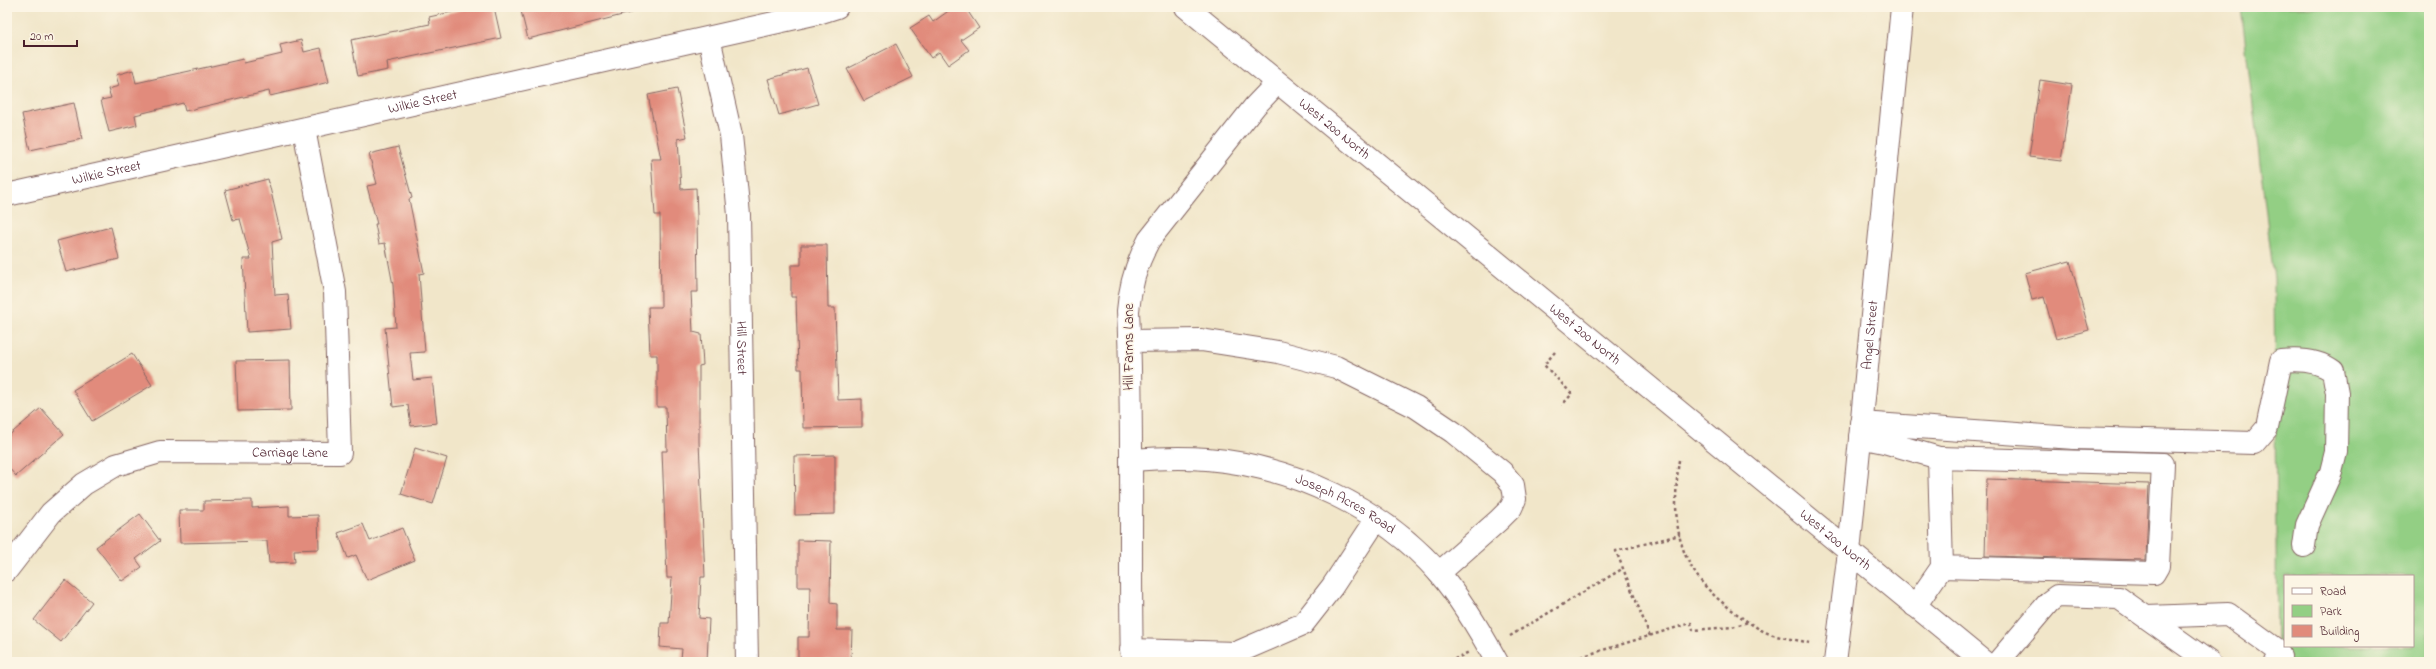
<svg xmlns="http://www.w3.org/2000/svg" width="2436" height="669" font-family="'Indie Flower',sans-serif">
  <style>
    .green { fill: #93cf84; stroke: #6e7758; fill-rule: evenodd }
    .building { fill: #e18b7b }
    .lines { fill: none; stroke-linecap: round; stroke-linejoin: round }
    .minor-casing { stroke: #846562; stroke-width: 24 }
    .major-casing { stroke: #846562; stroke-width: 24 }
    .path { stroke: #846562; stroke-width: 2.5; stroke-dasharray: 3 3; stroke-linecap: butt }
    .minor { stroke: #fff; stroke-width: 22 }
    .major { stroke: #fff; stroke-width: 22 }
    .labels { text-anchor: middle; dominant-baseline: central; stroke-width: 3; stroke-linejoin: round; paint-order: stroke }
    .street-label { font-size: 14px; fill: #4a1f2b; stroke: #fcf5e5 }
  </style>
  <rect width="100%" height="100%" fill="#fcf5e5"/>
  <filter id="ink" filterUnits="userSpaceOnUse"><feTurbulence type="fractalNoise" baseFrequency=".025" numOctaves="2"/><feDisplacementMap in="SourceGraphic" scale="8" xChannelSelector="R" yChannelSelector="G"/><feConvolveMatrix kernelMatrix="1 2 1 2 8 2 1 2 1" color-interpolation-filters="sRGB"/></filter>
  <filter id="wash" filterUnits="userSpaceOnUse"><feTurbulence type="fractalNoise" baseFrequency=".012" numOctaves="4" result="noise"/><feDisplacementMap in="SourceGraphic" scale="16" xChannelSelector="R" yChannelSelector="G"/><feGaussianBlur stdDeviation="0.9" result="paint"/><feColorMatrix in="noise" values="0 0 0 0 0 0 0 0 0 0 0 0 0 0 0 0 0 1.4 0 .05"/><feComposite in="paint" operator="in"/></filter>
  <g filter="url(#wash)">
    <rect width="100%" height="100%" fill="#f1e6c9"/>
    <path class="green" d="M2241,7H2429V662H2277L2274,279ZM2285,576H2413V646H2285Z"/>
    <g id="blocks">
      <path class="building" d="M474,7H494L501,38L387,62L388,70L358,76L351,40L430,24L429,17Z
        M520,7H634V12L528,39Z
        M954,7H965L979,28L961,40L969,50L948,65L939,52L931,58L910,28L929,16L933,22Z
        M301,40L304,52L321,48L329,82L270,96L269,91L185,111L183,103L135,115L137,125L109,132L101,100L111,98L108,89L119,86L116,75L133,70L136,83L243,59L244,63L282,54L280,45Z
        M896,44L913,77L864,101L847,69Z
        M807,68L818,104L779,115L768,79Z
        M2040,80L2072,85L2061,161L2029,157Z
        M677,89L687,137L678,139L681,189L696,188L697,215L698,292H691L693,332L701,334L703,365L699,366V442L705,577H701L699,618L709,619L707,661L681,659L682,649L660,647L661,623H669L672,578H667L662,451H667L666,407H657V355H650L648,307H661L660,215H655L651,159H661L648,95Z
        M74,103L82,139L30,150L22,114Z
        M398,147L412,198L409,199L424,273L419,274L425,352L410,353L413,380L432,378L437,423L411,426L408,405L393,407L385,328L396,327L393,285L385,243L379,244L375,224H377L367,186L377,184L369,154Z
        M268,179L282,239L272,242L275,295L288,294L291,329L247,332L243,259H251L240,219L233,220L225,190Z
        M111,227L119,259L66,272L57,241Z
        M801,245H827L828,308H835L838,400L862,399V427L803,428L802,369H798L796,297H791V265H801Z
        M2070,261L2089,330L2056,339L2044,297L2032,300L2025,273Z
        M132,354L152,385L92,421L73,390Z
        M290,360L291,410L238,411L236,361Z
        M41,408L64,434L16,476L7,466V437Z
        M415,448L447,458L433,504L401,494Z
        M835,455V514L795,515L794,456Z
        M1987,479L2149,484L2146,560L1985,556Z
        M252,500V508L289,506V516L318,515L319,549L294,550L295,562L269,563L267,541L180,543L179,510H204V501Z
        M140,514L160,541L136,559L142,567L122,581L96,547Z
        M363,524L370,541L402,528L415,560L367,580L356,555L348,558L338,533Z
        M798,540L831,541L830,603L837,604V630H852L851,661L798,659V637H809L810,587H798Z
        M65,580L92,602L61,642L34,620Z"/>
    </g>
  </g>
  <g filter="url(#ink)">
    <use href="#blocks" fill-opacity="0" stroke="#846562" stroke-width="1"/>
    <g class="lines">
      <g class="minor-casing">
        <g id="minor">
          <path id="s1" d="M709,38L731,135L739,215L747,662"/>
          <path id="s2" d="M7,195L818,13L837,7"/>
          <path d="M1130,341L1201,340L1278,352L1336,367L1416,407L1453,432L1502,472L1513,485L1515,499L1511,508L1499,520L1439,573"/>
          <path d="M1861,423L2074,438L2254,443L2267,428L2281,361C2299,359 2318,360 2333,371L2337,393L2336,452L2331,472L2307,525L2304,546"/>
          <path d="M1860,437L1884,442L1939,458"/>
          <path id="s3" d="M1131,460C1156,458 1182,457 1207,459C1293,466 1382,508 1439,573C1462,600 1480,631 1497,662"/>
          <path id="s4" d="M1849,552L1902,7"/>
          <path id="s5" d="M7,570L51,513L84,484L116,465L160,452L340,453L335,292L304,129"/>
          <path d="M1915,606L1942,567L2154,573L2158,566L2163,464L1939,458L1942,567"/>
          <path d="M2147,617L2228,614L2276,649L2280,656L2276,662"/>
          <path d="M1131,650L1236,653L1303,624L1332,587L1376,520"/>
          <path d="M1132,662C1129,545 1134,428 1128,311C1130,285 1136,264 1149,240L1255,106L1277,83"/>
          <path d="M1998,662L2049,602L2057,596L2119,598L2209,662"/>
        </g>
      </g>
      <g class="major-casing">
        <g id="major">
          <path id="s6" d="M1186,7L1984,662"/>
          <path d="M1835,662L1849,552"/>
        </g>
      </g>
      <path class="path" d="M1555,352L1544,365L1572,394L1562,405
        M1679,460C1671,525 1676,569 1732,610C1742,618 1753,626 1765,632C1778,638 1795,639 1809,643
        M1510,636L1622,569
        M1650,636L1616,551L1680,535
        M1449,662L1469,652
        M1564,662L1691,623L1693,630L1732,627L1748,622"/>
      <use href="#minor" class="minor"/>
      <use href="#major" class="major"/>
    </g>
  </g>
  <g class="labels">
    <g class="street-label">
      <text stroke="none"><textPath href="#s2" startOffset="426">Wilkie Street</textPath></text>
      <text stroke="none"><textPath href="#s6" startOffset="192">West 200 North</textPath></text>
      <text stroke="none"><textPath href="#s2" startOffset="102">Wilkie Street</textPath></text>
      <text stroke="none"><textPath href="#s6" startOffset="516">West 200 North</textPath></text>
      <text stroke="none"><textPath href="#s4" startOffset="218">Angel Street</textPath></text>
      <text transform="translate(1129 347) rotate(-90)">Hill Farms Lane</text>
      <text stroke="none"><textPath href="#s1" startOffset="313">Hill Street</textPath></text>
      <text stroke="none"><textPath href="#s5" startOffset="329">Carriage Lane</textPath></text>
      <text stroke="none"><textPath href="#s3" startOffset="223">Joseph Acres Road</textPath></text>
      <text stroke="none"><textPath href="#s6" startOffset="840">West 200 North</textPath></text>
    </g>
  </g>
  <rect width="2436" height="669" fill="none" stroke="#fcf5e5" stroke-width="24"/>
  <rect x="2284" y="575" width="130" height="72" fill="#fcf5e5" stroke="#b59f9b"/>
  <rect x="2292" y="588" width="20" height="6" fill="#ffffff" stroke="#b59f9b"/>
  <text x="2320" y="595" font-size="12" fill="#4a1f2b">Road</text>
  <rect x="2292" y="605" width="20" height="12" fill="#93cf84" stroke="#b59f9b"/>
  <text x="2320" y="615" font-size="12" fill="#4a1f2b">Park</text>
  <rect x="2292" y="625" width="20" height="12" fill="#e18b7b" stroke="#b59f9b"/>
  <text x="2320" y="635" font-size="12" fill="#4a1f2b">Building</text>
  <path d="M24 40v6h53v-6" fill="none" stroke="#4a1f2b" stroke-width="2"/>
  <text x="30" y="40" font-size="12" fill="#4a1f2b" stroke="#fcf5e5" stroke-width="3" paint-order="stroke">20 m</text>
</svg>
